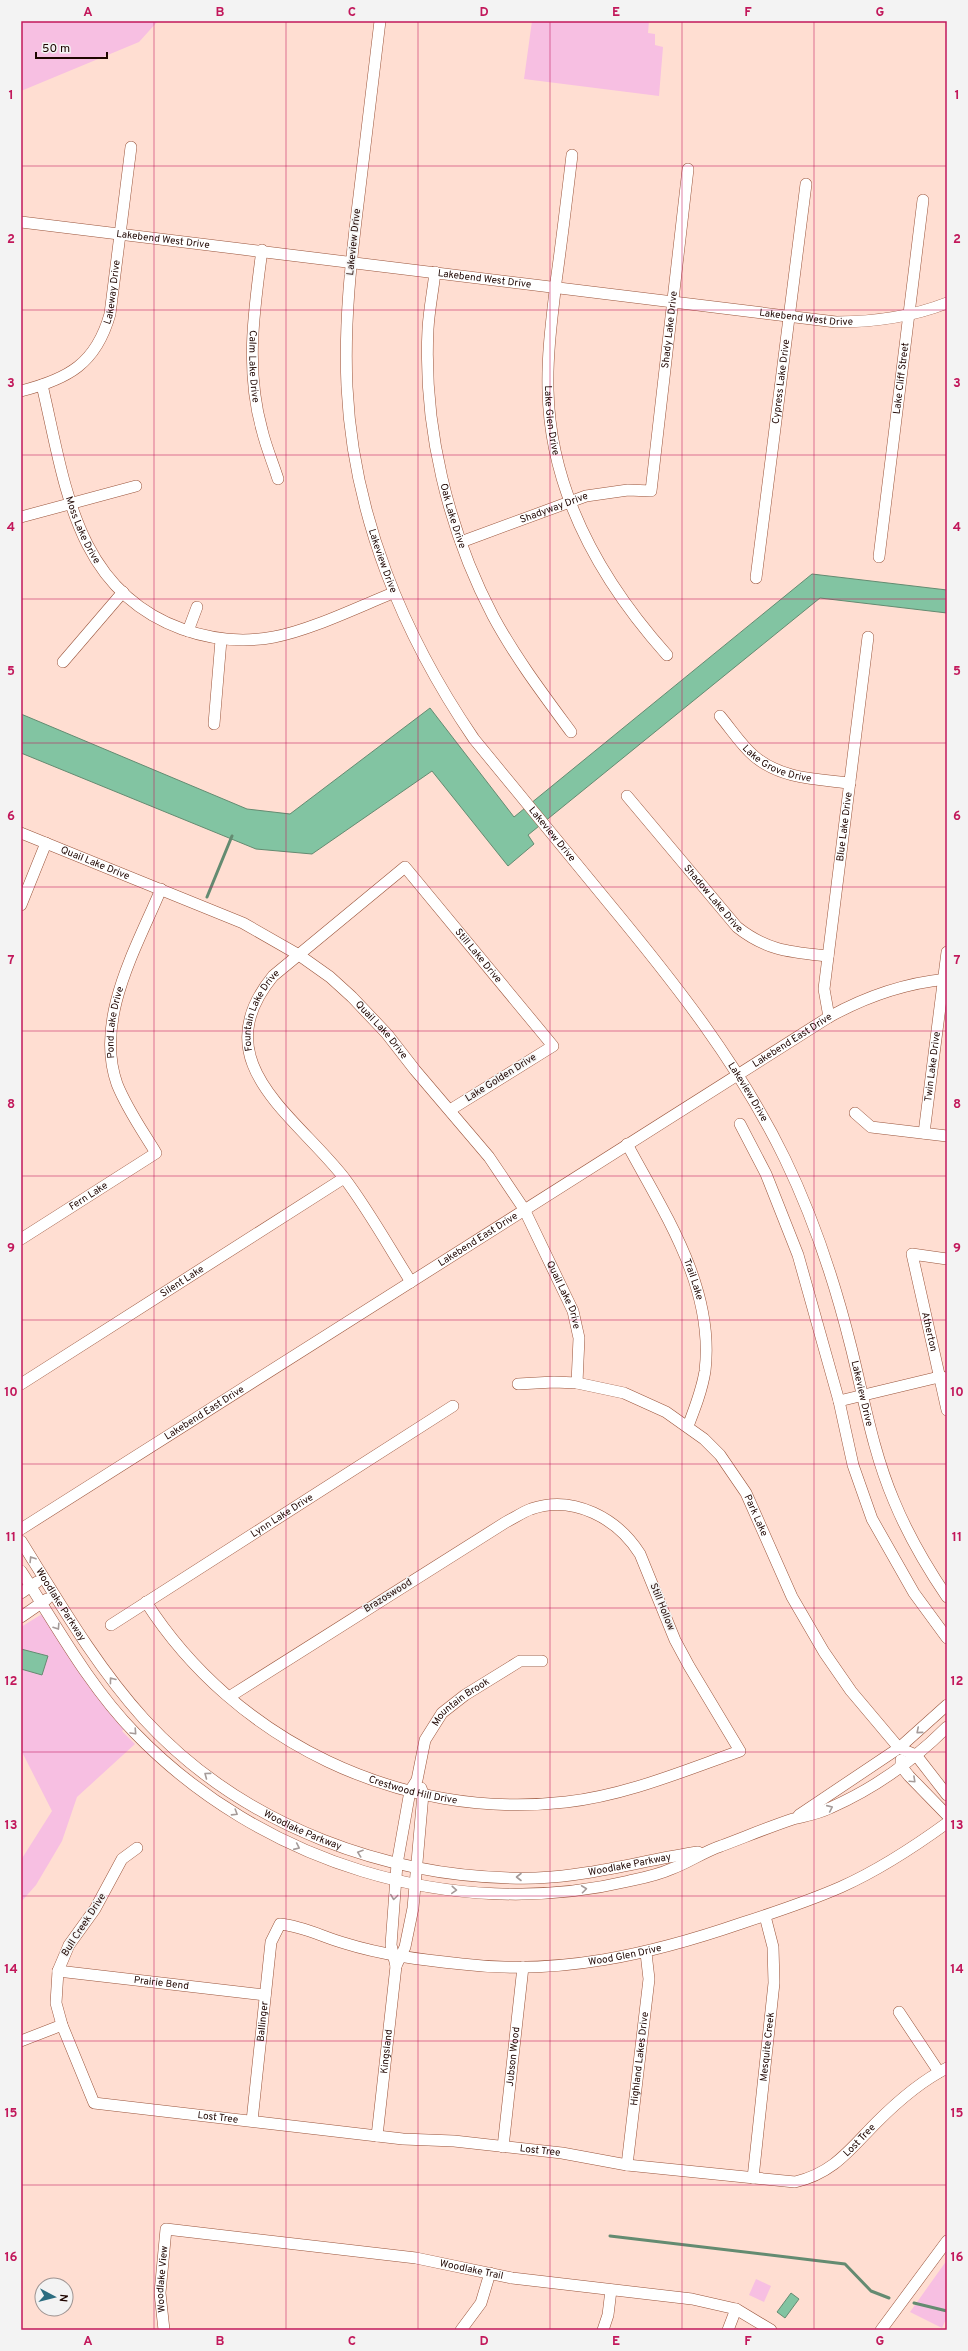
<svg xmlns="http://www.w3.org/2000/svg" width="968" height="2351" font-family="Overpass,sans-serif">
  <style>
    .green { fill: #f7bfe2 }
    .water { fill: #82c4a2; stroke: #648b71 }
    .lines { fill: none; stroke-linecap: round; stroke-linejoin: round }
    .stream { stroke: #648b71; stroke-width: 3 }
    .minor-casing { stroke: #9a543b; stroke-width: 12 }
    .minor { stroke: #fff; stroke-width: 11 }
    .oneway { stroke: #a59b99 }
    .grid { fill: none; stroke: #c2185b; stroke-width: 1; stroke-opacity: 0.55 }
    .labels { text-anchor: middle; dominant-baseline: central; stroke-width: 3; stroke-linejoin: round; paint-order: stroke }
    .street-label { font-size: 10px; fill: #1e0500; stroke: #f3f3f3 }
    .neatline { fill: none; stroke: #c2185b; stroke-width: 1.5 }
    .grid-label { font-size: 13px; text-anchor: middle; font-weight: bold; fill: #c2185b }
  </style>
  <rect width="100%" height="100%" fill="#ffded2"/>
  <path class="green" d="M21,21H158L139,42L21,91Z
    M532,21H649L648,33L655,34V45L663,47L659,96L524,79Z
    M42,1614L93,1691L125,1728L122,1731L135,1744L77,1797L62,1841L36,1885L21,1902V1860L52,1811L21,1750V1627Z
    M947,2260V2317L942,2328L910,2312Z
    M756,2279L771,2286L764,2302L749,2295Z"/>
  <path class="water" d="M812,574L947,590V613L820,598L528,835L534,844L508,866L432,771L312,854L256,849L21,753V714L247,809L290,814L430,708L514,817Z
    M21,1649L48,1656L42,1675L21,1669Z
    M791,2293L799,2299L785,2318L777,2312Z"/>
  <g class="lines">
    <path class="stream" d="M207,897L232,836
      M610,2236L845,2264L871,2291L889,2298
      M914,2303L947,2311"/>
    <g class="minor-casing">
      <g id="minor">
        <path id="s1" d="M380,21C373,79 366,138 359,196C351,260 344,323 347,387C353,515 403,635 474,739C518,793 563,847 607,901C674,982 739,1064 785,1159C814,1219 835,1283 851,1347C864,1399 873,1452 894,1501C908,1535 926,1566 947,1597"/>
        <path id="s2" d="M572,155C567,197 562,239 556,282C552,318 547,354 548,390C550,492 601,581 667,655"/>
        <path id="s3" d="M21,222L836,322C874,322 911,317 947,303"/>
        <path id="s4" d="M262,250C254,310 245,370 262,430C266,447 273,463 278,479"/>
        <path id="s5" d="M435,272C433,291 429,310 428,329C423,427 448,530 493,616C515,657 543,694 571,732"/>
        <path id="s6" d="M42,385C65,482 74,590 182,629C213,640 242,643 274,637C311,630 358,607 393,593"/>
        <path id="s7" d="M21,391C68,379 96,364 110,314L131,147"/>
        <path d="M21,517L136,486"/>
        <path id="s8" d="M461,542L586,496L628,490L651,491L688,169"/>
        <path id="s9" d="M879,557L923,200"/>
        <path id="s10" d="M756,578L806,184"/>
        <path d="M188,631L197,607"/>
        <path d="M63,662L123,592"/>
        <path id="s11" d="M720,716C731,729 741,745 754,756C781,779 816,779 850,783"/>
        <path d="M214,724L221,640"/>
        <path id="s12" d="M627,796L737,927C767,951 791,952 828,956"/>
        <path id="s13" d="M21,833L243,923L299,955L330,977L352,997L387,1034L415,1070L489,1157L524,1209L573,1311L579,1338L577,1383"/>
        <path d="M21,905L46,843"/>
        <path id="s14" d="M829,1017L824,989L868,637"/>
        <path d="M855,1113L871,1127L947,1136"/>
        <path d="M740,1124L766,1174L798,1255L839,1401"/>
        <path id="s15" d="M924,1133L947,952"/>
        <path id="s16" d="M627,1144C664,1213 715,1288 705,1371C702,1390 695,1408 688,1426"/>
        <path id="s17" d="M21,1239L156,1153C142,1130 127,1109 117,1084C94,1019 137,947 161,889"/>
        <path id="s18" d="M947,1259L912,1254L947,1410"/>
        <path id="s19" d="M411,1282C389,1247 369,1211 345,1179C297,1116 202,1063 273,976L405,867L553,1046L450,1110"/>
        <path d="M947,1378L939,1377L839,1401L853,1465L872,1519L914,1593L947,1638"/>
        <path id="s20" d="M21,1384L344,1178"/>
        <path id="s21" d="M518,1384L554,1382L577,1383L624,1393L666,1412L704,1439L720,1455L746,1493L792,1597L824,1652L851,1691L899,1748L916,1755L947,1795"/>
        <path id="s22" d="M21,1529L829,1017C865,997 906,983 947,979"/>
        <path id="s23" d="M21,1541C59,1602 96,1666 144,1719C243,1827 392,1881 536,1878C591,1876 644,1860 698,1852"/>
        <path d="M21,1571C56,1625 89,1686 135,1733C260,1862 452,1923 629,1881C643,1878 658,1875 671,1869C688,1863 703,1852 721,1846C745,1837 769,1827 793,1819C805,1816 818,1814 830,1808C873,1789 913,1761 947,1727"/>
        <path d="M21,1593L37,1582"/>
        <path id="s24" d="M146,1602C235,1741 401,1821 566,1802C627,1795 683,1771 740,1751L689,1666L675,1640L640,1554C618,1519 574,1494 531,1509C523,1512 514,1518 506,1522L229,1697"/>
        <path d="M21,1617L47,1599"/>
        <path id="s25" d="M111,1625L453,1406"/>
        <path d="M901,1760V1766L909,1776L947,1815"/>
        <path d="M799,1815L899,1748L947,1705"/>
        <path id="s26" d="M137,1848L122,1859L95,1909L69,1945L58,1971L56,2003L62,2025L94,2103L403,2139L454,2141L562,2153L627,2165L795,2182C834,2173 850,2149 877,2122C897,2102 921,2081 947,2068"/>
        <path id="s27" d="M396,1966L391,1945L397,1864L410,1791L417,1780L425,1740L442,1713L465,1695L520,1661H542"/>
        <path id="s28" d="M58,1971L265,1995"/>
        <path d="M899,2012L939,2072"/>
        <path d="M21,2041L62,2025"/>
        <path id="s29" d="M252,2121L271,1942L280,1924C303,1926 323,1937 344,1943C382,1955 423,1960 462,1964C558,1976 652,1954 742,1923C776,1912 809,1901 841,1887C879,1870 914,1847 947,1823"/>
        <path id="s30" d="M377,2136L396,1966L405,1947L413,1908L423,1794L421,1788"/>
        <path id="s31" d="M503,2147L523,1967"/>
        <path id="s32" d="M627,2165L649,1979L646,1953"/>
        <path id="s33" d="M753,2178L774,1983L773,1947L765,1916"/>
        <path id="s34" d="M164,2330L160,2293L166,2229L416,2258L512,2278L692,2299L736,2309L771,2330"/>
        <path d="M461,2330L481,2303L490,2273"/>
        <path d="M603,2330L608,2315L611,2290"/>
        <path d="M728,2330L736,2309"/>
        <path d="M881,2330L947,2241"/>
      </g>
    </g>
    <use href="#minor" class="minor"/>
  </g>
  <defs><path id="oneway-chevron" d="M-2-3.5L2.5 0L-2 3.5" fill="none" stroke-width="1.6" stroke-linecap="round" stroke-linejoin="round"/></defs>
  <g class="oneway">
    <use href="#oneway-chevron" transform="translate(32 1559) rotate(-122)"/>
    <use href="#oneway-chevron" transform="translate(57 1627) rotate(57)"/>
    <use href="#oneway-chevron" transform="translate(112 1680) rotate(-128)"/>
    <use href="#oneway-chevron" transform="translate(919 1731) rotate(139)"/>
    <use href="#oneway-chevron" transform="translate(134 1732) rotate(47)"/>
    <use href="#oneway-chevron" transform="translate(207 1775) rotate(-143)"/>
    <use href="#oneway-chevron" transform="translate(913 1780) rotate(43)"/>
    <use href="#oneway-chevron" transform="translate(830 1808) rotate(-24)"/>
    <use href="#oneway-chevron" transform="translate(235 1813) rotate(32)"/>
    <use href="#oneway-chevron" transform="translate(297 1847) rotate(24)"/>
    <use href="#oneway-chevron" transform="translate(360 1853) rotate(-161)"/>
    <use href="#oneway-chevron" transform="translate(519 1877) rotate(-180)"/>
    <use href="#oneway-chevron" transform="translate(584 1889) rotate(-7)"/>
    <use href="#oneway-chevron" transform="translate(454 1890) rotate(4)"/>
    <use href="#oneway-chevron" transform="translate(394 1897) rotate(97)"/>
  </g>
  <path class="grid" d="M154,21V2330M286,21V2330M418,21V2330M550,21V2330M682,21V2330M814,21V2330M21,166H947M21,310H947M21,455H947M21,599H947M21,743H947M21,887H947M21,1031H947M21,1176H947M21,1320H947M21,1464H947M21,1608H947M21,1752H947M21,1896H947M21,2041H947M21,2185H947"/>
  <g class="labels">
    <g class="street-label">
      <text stroke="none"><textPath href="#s3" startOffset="143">Lakebend West Drive</textPath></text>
      <text transform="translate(354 242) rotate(-84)">Lakeview Drive</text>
      <text stroke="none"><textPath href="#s3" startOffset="467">Lakebend West Drive</textPath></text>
      <text stroke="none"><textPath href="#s7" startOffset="147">Lakeway Drive</textPath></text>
      <text stroke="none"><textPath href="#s3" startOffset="791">Lakebend West Drive</textPath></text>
      <text stroke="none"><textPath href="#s8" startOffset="361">Shady Lake Drive</textPath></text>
      <text stroke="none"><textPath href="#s4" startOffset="117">Calm Lake Drive</textPath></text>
      <text stroke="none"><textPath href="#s9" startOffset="180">Lake Cliff Street</textPath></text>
      <text stroke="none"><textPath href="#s10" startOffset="198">Cypress Lake Drive</textPath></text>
      <text stroke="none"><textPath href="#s2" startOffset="267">Lake Glen Drive</textPath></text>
      <text stroke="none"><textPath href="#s8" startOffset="99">Shadyway Drive</textPath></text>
      <text stroke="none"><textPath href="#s5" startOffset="247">Oak Lake Drive</textPath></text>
      <text stroke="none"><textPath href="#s6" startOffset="151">Moss Lake Drive</textPath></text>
      <text stroke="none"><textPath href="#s1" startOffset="546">Lakeview Drive</textPath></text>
      <text stroke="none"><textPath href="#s11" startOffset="77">Lake Grove Drive</textPath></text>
      <text stroke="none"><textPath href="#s14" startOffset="192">Blue Lake Drive</textPath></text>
      <text stroke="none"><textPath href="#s1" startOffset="870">Lakeview Drive</textPath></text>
      <text stroke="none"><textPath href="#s13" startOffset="80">Quail Lake Drive</textPath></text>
      <text stroke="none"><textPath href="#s12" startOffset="134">Shadow Lake Drive</textPath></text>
      <text stroke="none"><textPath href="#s19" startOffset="652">Still Lake Drive</textPath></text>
      <text stroke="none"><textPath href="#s19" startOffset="328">Fountain Lake Drive</textPath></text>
      <text stroke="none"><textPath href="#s17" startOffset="302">Pond Lake Drive</textPath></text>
      <text stroke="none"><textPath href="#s13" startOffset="416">Quail Lake Drive</textPath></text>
      <text stroke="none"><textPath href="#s22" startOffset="913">Lakebend East Drive</textPath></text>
      <text stroke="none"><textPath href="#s15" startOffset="67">Twin Lake Drive</textPath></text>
      <text transform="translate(501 1078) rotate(-32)">Lake Golden Drive</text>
      <text stroke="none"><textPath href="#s1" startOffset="1194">Lakeview Drive</textPath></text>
      <text stroke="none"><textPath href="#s17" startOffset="80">Fern Lake</textPath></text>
      <text stroke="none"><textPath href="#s22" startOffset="541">Lakebend East Drive</textPath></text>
      <text stroke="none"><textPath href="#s16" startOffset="151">Trail Lake</textPath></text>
      <text stroke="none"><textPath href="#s20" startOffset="191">Silent Lake</textPath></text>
      <text stroke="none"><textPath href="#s13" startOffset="740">Quail Lake Drive</textPath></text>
      <text stroke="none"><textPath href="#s18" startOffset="115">Atherton</textPath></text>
      <text stroke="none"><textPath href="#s1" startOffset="1518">Lakeview Drive</textPath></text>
      <text stroke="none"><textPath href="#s22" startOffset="217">Lakebend East Drive</textPath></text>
      <text stroke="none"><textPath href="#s25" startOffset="203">Lynn Lake Drive</textPath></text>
      <text stroke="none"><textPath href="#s21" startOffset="293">Park Lake</textPath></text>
      <text transform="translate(388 1596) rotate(-32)">Brazoswood</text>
      <text stroke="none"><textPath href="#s23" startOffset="75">Woodlake Parkway</textPath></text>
      <text transform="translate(662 1607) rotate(68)">Still Hollow</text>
      <text stroke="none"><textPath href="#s27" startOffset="284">Mountain Brook</textPath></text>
      <text stroke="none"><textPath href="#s24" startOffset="335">Crestwood Hill Drive</textPath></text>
      <text stroke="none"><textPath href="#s23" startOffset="412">Woodlake Parkway</textPath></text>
      <text stroke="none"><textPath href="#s23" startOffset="747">Woodlake Parkway</textPath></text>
      <text transform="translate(84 1925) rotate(-57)">Bull Creek Drive</text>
      <text stroke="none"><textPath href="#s29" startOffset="551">Wood Glen Drive</textPath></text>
      <text stroke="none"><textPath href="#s28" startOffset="104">Prairie Bend</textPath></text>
      <text stroke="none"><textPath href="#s29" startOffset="100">Ballinger</textPath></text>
      <text stroke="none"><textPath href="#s33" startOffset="132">Mesquite Creek</textPath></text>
      <text stroke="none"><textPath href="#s30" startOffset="85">Kingsland</textPath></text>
      <text stroke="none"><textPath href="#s31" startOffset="91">Jubson Wood</textPath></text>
      <text stroke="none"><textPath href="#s32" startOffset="107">Highland Lakes Drive</textPath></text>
      <text stroke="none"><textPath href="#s26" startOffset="412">Lost Tree</textPath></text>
      <text stroke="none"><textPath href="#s26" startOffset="1071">Lost Tree</textPath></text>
      <text stroke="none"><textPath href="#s26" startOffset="736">Lost Tree</textPath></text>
      <text stroke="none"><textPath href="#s34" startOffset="410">Woodlake Trail</textPath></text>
      <text stroke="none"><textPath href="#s34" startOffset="51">Woodlake View</textPath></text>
    </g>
  </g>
  <rect width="968" height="2351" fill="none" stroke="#f3f3f3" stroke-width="44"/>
  <g transform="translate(54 2297) rotate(97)"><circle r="19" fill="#f3f3f3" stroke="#9e9492"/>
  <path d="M0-3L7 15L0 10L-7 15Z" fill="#2c6d80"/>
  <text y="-6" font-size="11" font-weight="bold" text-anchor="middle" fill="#1e0500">N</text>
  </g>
  <path d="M36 52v6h71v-6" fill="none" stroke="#1e0500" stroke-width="2"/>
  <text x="42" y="52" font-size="12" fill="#1e0500" stroke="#f3f3f3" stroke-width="3" paint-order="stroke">50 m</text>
  <rect x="22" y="22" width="924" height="2307" class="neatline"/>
  <g class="grid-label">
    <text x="88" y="16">A</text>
    <text x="220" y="16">B</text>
    <text x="352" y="16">C</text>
    <text x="484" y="16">D</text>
    <text x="616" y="16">E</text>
    <text x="748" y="16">F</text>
    <text x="880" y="16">G</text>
    <text x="11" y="99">1</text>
    <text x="957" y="99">1</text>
    <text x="11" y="243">2</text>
    <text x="957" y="243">2</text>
    <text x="11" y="387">3</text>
    <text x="957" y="387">3</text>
    <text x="11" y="531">4</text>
    <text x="957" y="531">4</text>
    <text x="11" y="675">5</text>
    <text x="957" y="675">5</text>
    <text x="11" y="820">6</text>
    <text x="957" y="820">6</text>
    <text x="11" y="964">7</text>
    <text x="957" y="964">7</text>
    <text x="11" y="1108">8</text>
    <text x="957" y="1108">8</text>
    <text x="11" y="1252">9</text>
    <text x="957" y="1252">9</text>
    <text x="11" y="1396">10</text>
    <text x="957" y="1396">10</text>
    <text x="11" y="1541">11</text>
    <text x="957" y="1541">11</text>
    <text x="11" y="1685">12</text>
    <text x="957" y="1685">12</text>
    <text x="11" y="1829">13</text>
    <text x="957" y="1829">13</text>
    <text x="11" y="1973">14</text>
    <text x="957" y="1973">14</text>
    <text x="11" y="2117">15</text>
    <text x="957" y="2117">15</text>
    <text x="11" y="2261">16</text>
    <text x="957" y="2261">16</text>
    <text x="88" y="2345">A</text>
    <text x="220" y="2345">B</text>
    <text x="352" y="2345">C</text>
    <text x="484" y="2345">D</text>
    <text x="616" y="2345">E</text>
    <text x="748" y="2345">F</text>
    <text x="880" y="2345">G</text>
  </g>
</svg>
